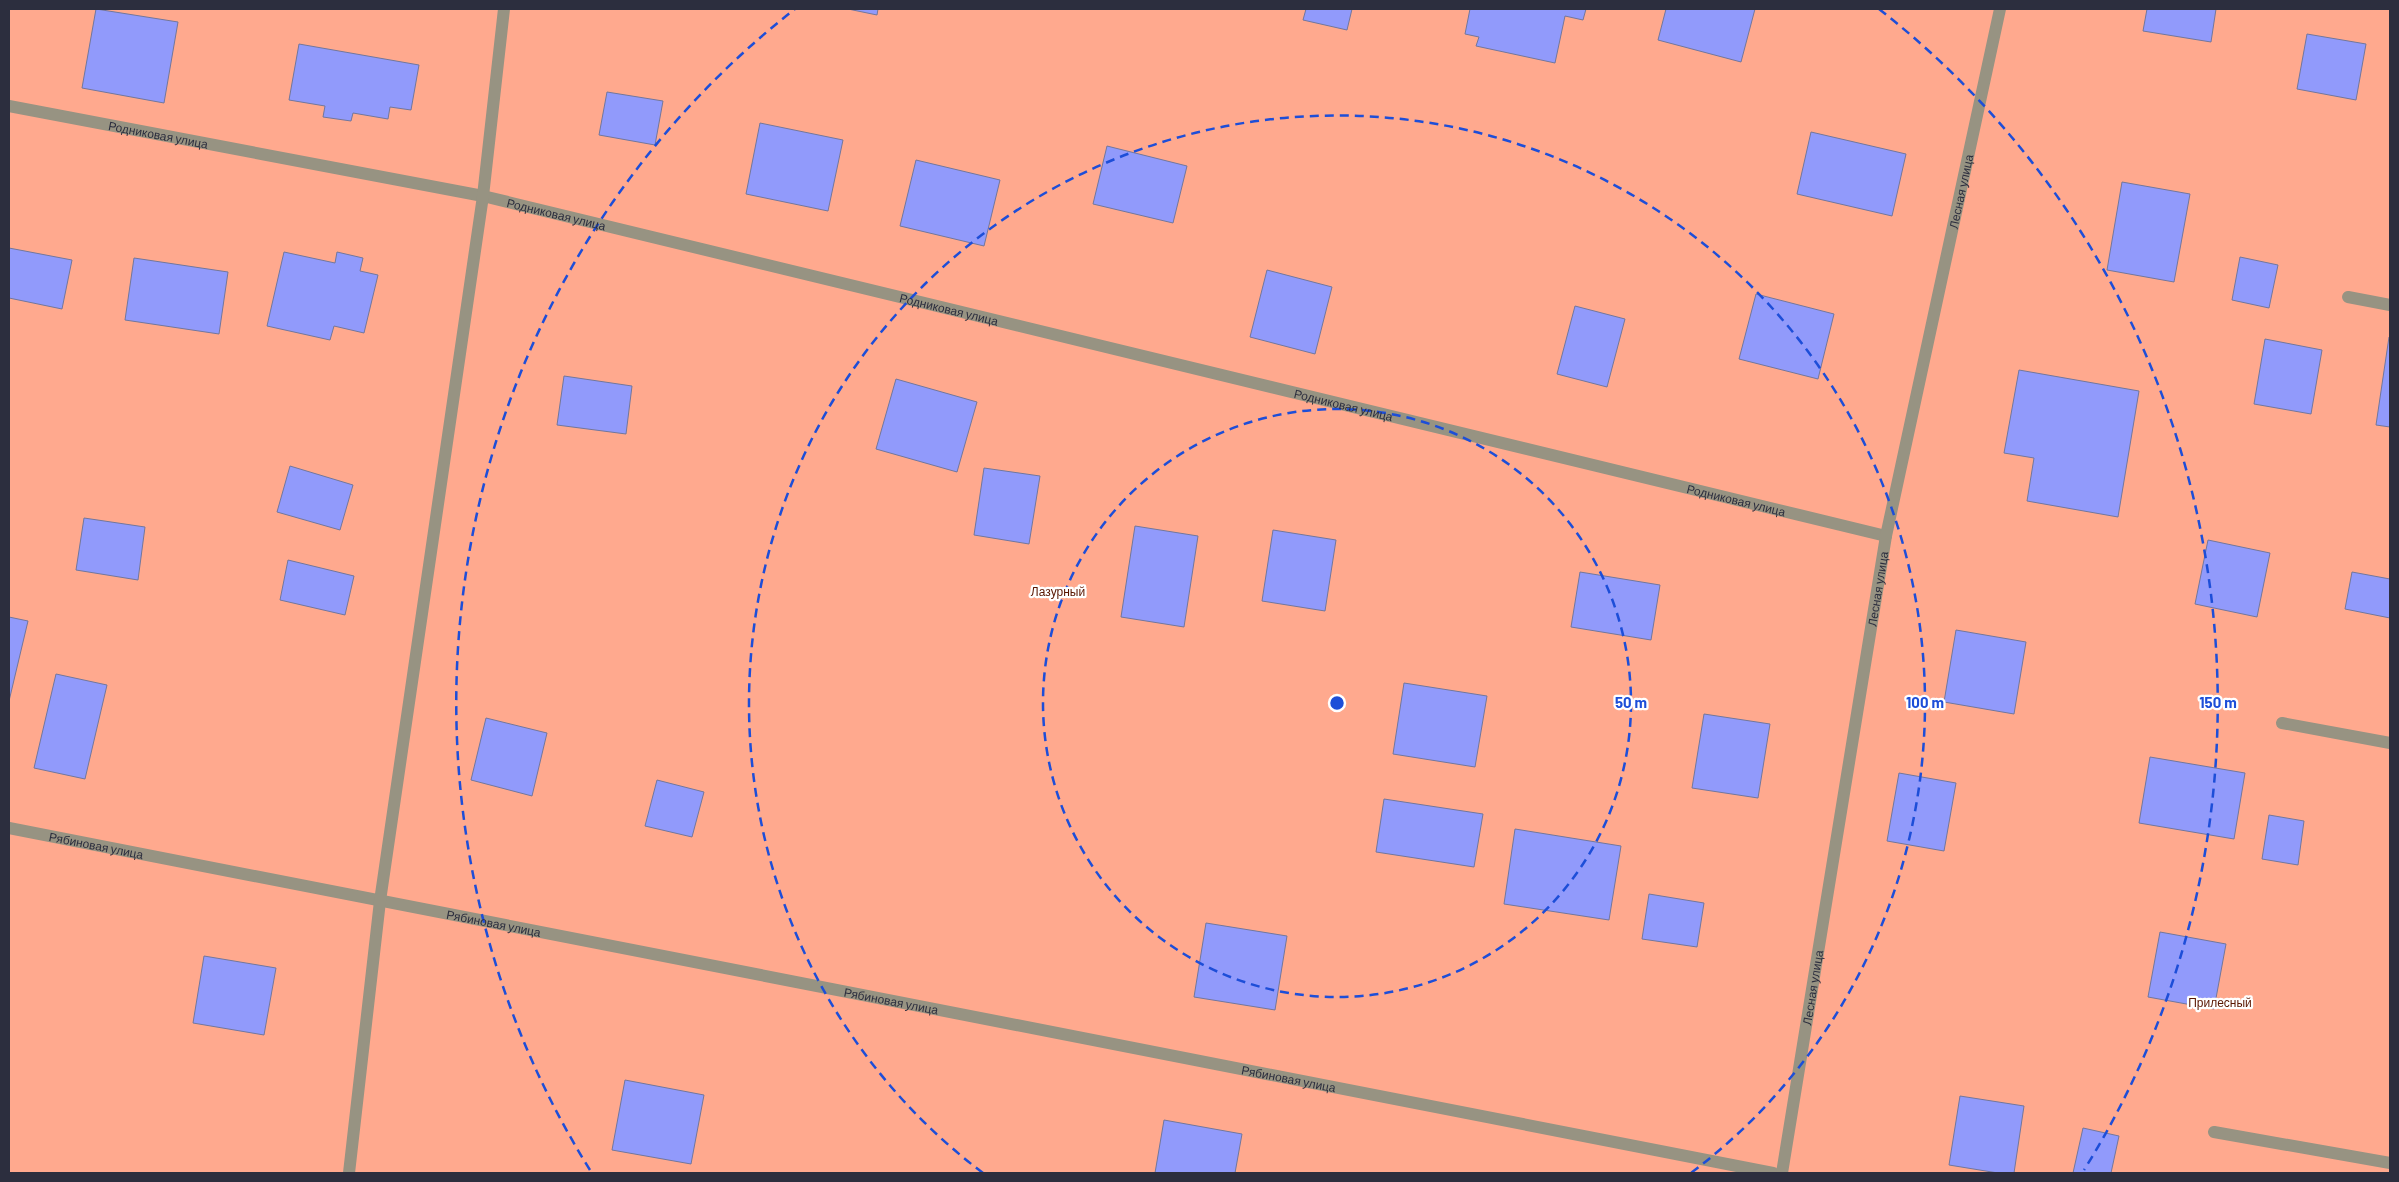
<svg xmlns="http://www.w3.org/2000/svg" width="2399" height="1182" font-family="Barlow,sans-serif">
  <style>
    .garden { fill: #ffa98e }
    .building { fill: #919afb; stroke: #72779c }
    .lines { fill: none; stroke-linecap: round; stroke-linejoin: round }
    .minor { stroke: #979382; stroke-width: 12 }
    .ring { fill: none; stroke: #1d4ed8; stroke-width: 2.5; stroke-dasharray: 9 6 }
    .labels { text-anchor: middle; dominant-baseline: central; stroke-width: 4.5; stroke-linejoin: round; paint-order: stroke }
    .street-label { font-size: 12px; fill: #2c2e3e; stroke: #fff }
    .park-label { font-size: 12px; fill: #591600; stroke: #fff }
    .centre { fill: #1d4ed8; stroke: #fff; stroke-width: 2.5 }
    .ring-label { font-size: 15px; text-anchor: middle; font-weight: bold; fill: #1d4ed8; stroke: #fff; stroke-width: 4.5; stroke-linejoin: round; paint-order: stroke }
  </style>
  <rect width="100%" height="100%" fill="#d7ddfe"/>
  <path class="garden" d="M9,9H2390V1173H9Z"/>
  <path class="building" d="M96,9L178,22L164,103L82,88Z
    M848,9H878L877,15Z
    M1306,9H1352L1347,30L1303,20Z
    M1470,9H1586L1583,20L1565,16L1555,63L1476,46L1479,37L1465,34Z
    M1666,9H1755L1741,62L1658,40Z
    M2147,9H2216L2211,42L2143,31Z
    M2307,34L2366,44L2356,100L2297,89Z
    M299,44L419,65L411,110L390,107L388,119L353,113L351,121L323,117L325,106L289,100Z
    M607,92L663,101L655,145L599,135Z
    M760,123L843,140L828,211L746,194Z
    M1811,132L1906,154L1892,216L1797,194Z
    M1107,146L1187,166L1173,223L1093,204Z
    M916,160L1000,180L984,246L900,226Z
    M2122,182L2190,194L2174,282L2107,270Z
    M9,248L72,260L62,309L9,298Z
    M284,252L335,263L337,252L363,258L360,271L378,275L364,333L334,326L330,340L267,326Z
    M2240,257L2278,265L2269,308L2232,300Z
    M134,258L228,272L219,334L125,320Z
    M1267,270L1332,287L1315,354L1250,337Z
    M1756,294L1834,314L1818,379L1739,359Z
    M1575,306L1625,319L1607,387L1557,374Z
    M2389,337H2390V427L2376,425Z
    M2265,339L2322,350L2311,414L2254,404Z
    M2019,370L2139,391L2118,517L2027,501L2034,458L2004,453Z
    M564,376L632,386L626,434L557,425Z
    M896,379L977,402L957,472L876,449Z
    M290,466L353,485L340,530L277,512Z
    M984,468L1040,476L1029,544L974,535Z
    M84,518L145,527L138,580L76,570Z
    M1135,526L1198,536L1184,627L1121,617Z
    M1273,530L1336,540L1325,611L1262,601Z
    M2208,540L2270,553L2257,617L2195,604Z
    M288,560L354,576L345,615L280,600Z
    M1580,572L1660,585L1651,640L1571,627Z
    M2352,572L2390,579V618L2345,609Z
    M9,617L28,621L9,701Z
    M1956,630L2026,642L2014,714L1944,702Z
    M56,674L107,685L85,779L34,768Z
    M1404,683L1487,696L1475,767L1393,754Z
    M1704,714L1770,724L1758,798L1692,788Z
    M486,718L547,733L532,796L471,780Z
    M2150,757L2245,773L2234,839L2139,823Z
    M1899,773L1956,783L1944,851L1887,841Z
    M657,780L704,792L692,837L645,826Z
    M1384,799L1483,814L1474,867L1376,852Z
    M2269,815L2304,821L2298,865L2262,859Z
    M1515,829L1621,846L1609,920L1504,904Z
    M1649,894L1704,903L1697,947L1642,939Z
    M1206,923L1287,936L1275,1010L1194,997Z
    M2160,932L2226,944L2214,1009L2148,997Z
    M204,956L276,968L264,1035L193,1023Z
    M625,1080L704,1095L691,1164L612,1150Z
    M1960,1096L2024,1106L2014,1173H1998L1949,1165Z
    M1164,1120L1242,1134L1235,1173H1155Z
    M2083,1128L2119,1136L2111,1173H2073Z"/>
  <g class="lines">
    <g class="minor">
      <path id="s1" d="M9,106L483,196L1886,536"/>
      <path d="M2348,297L2390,305"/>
      <path d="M2282,723L2390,743"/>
      <path id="s2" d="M9,828L1773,1173"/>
      <path d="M2214,1132L2390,1163"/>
      <path d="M349,1173L380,901L483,196L504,9"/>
      <path id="s3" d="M1782,1173L1886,536L2000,9"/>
    </g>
  </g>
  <g class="ring">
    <circle cx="1337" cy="703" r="294"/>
    <path d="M983 1173A588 588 0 1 1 1691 1173"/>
    <path d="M590 1170A881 881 0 0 1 795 9M1879 9A881 881 0 0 1 2084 1170"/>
  </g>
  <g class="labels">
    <g class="street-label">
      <text stroke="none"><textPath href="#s1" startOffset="152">Родниковая улица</textPath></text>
      <text stroke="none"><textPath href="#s3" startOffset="998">Лесная улица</textPath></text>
      <text stroke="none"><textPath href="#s1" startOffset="558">Родниковая улица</textPath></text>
      <text stroke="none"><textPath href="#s1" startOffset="962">Родниковая улица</textPath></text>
      <text stroke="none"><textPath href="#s1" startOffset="1368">Родниковая улица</textPath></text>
      <text stroke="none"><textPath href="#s1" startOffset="1772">Родниковая улица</textPath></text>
      <text stroke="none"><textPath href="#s3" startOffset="592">Лесная улица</textPath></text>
      <text stroke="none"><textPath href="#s2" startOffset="89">Рябиновая улица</textPath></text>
      <text stroke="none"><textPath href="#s2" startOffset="494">Рябиновая улица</textPath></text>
      <text stroke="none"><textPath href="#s3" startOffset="188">Лесная улица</textPath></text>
      <text stroke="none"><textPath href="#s2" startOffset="899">Рябиновая улица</textPath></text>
      <text stroke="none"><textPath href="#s2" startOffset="1304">Рябиновая улица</textPath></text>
    </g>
    <g class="park-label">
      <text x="1058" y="591">Лазурный</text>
      <text x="2220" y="1002">Прилесный</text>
    </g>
  </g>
  <circle cx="1337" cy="703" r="8" class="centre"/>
  <g class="ring-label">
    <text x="1631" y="708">50 m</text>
    <text x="1925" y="708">100 m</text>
    <text x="2218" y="708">150 m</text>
  </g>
  <rect width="2399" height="1182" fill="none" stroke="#2c2e3e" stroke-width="20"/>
</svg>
